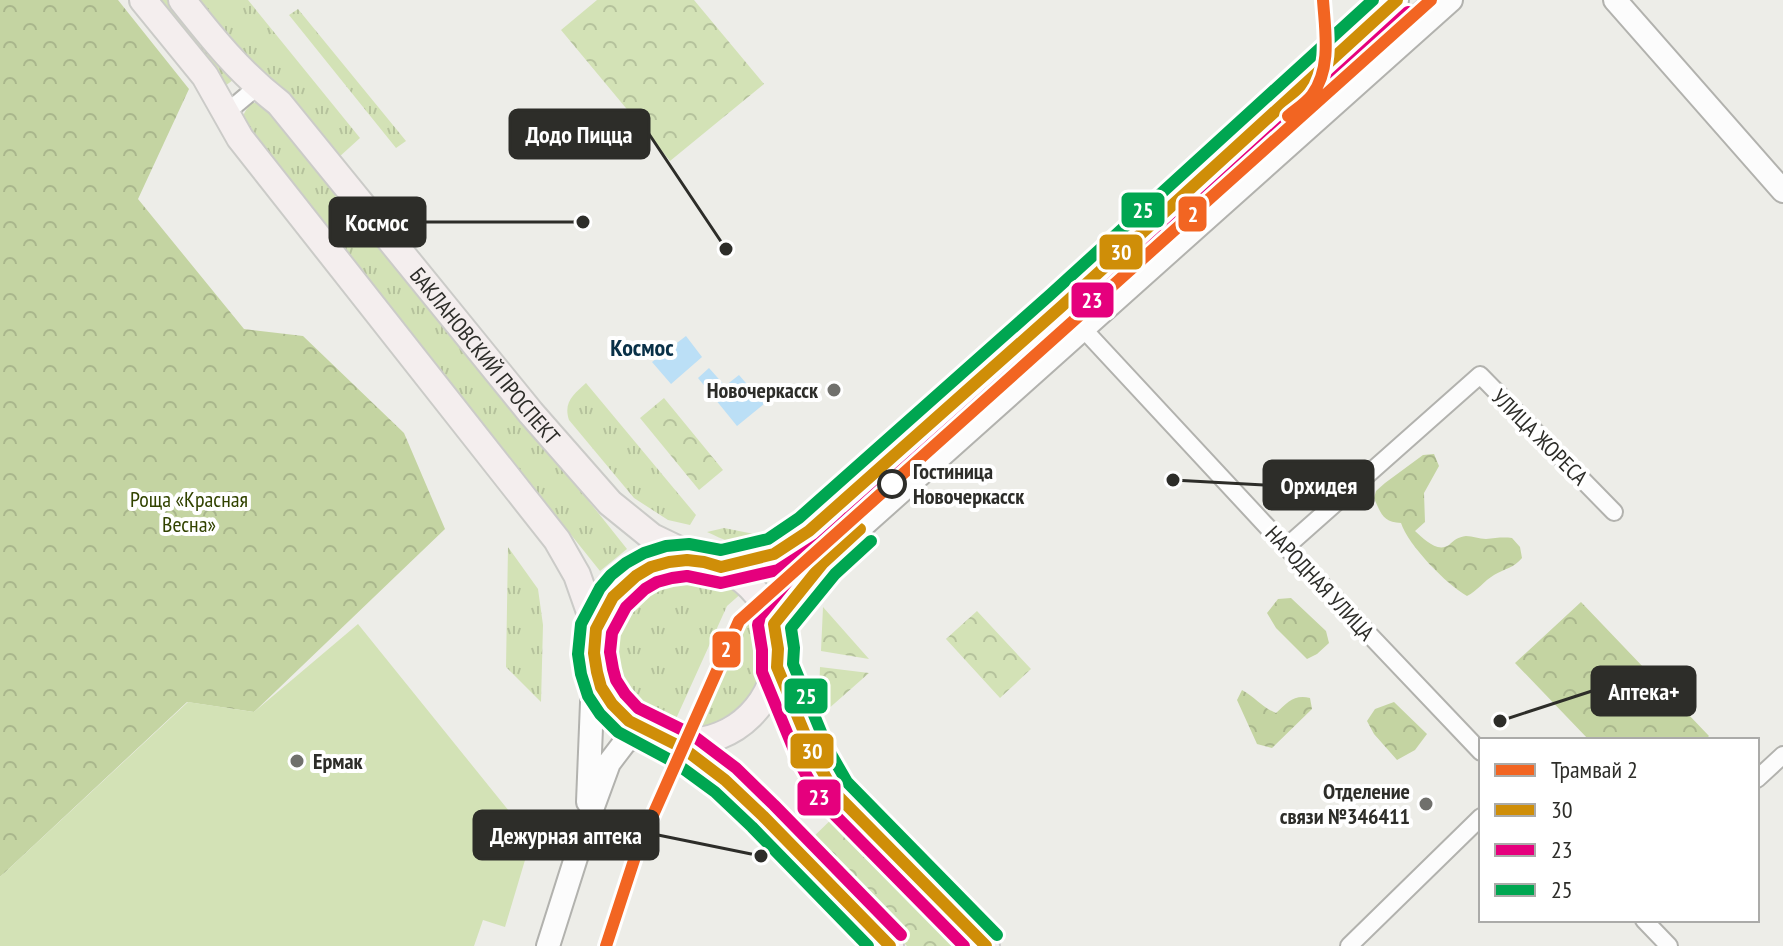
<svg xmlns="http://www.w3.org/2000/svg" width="1783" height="946" font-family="'PT Sans Narrow',sans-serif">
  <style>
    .grass { fill: url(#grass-tufts) }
    .forest { fill: url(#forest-crowns) }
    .park { fill: url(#park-crowns) }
    .garden { fill: #d3e2b6 }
    .water { fill: #bbdff6 }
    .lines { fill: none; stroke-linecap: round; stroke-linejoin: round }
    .street-casing { stroke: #b2b2ae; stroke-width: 20 }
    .secondary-casing { stroke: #b2b2ae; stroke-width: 26 }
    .primary-casing { stroke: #cbcbc8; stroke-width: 30 }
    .street { stroke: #fcfcfc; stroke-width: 16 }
    .secondary { stroke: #fcfcfc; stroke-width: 22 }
    .primary { stroke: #f4eeee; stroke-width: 26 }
    .tram { stroke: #d7d7d5; stroke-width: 2 }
    .bus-1-casing { stroke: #fff; stroke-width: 18 }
    .bus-2-casing { stroke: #fff; stroke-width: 18 }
    .bus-3-casing { stroke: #fff; stroke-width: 18 }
    .bus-1 { stroke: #cf8e08; stroke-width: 12 }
    .bus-2 { stroke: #e5007d; stroke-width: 12 }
    .bus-3 { stroke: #00a651; stroke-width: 12 }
    .tram-1-casing { stroke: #fff; stroke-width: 18 }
    .tram-1 { stroke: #f26522; stroke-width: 12 }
    .poi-dot { fill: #70706c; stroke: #fff; stroke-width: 3 }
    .stop-dot { fill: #fff; stroke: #2d2d29; stroke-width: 4 }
    .labels { text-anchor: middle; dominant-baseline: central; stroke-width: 8; stroke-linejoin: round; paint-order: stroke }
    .street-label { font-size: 22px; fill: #2d2d29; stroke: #fff }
    .poi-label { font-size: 22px; font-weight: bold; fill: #2d2d29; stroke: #fff; text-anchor: end }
    .stop-label { font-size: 22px; font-weight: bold; fill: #2d2d29; stroke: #fff; text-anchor: start }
    .park-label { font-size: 22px; fill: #324300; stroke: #fff }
    .neighbourhood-label { font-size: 24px; font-weight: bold; fill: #083047; stroke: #fff }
    .leader { fill: none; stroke: #2d2d29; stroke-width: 3 }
    .callout-dot { fill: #2d2d29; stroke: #fff; stroke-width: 3 }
    .callout { fill: #2d2d29; stroke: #2d2d29; stroke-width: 3 }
    .callout-label { font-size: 24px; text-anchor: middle; font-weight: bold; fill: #fff }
    .line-badge { stroke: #fff; stroke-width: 3 }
    .badge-label { font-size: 22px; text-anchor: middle; font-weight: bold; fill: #fff }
  </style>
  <defs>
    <pattern id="grass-tufts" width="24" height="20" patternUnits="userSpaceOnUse" patternTransform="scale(2)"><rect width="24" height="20" fill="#d3e2b6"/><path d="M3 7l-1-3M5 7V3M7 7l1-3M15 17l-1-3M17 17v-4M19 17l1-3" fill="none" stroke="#b5c29c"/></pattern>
    <pattern id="forest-crowns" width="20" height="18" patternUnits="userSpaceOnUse" patternTransform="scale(2)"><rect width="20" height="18" fill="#c4d4a2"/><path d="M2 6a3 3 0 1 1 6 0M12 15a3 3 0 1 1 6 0" fill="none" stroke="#a9b68c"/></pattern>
    <pattern id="park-crowns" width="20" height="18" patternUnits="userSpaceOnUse" patternTransform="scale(2)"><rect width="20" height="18" fill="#d3e2b6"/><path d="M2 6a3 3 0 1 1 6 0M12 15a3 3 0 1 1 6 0" fill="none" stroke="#b5c29c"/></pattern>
  </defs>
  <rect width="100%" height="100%" fill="#edede8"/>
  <path class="grass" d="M155,0H168L233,80L225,86Z
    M198,0H248L360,138L338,158L289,93L241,54Z
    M298,9L406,141L396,148L289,15Z
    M252,103H260L269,108L509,401L627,549L600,571L243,125C242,115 245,110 252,103Z
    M586,383L696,515L690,525L668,520L634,498L569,420C563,402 574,394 586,383Z
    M724,528L764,536L772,541C743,549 733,544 707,532Z
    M508,547L538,589L543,625L541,702L506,667Z
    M692,569L720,575L744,591L727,606L670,732C652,724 635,718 623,702C595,667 602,610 639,585C655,573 673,571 692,569Z
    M758,611C762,618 767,626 768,634C775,672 755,715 718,728C710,731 701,732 693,734L746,626Z"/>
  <path class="forest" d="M0,0H118L189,89L138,199L244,329L303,336L404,433L445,529L254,712L187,702L0,877Z
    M1434,454L1439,466L1424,493L1425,522L1415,531C1424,539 1437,553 1449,545C1454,540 1458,537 1466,536C1473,536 1479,539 1486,539C1495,538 1503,537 1512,538L1520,547L1522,558C1514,568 1504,569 1494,575C1484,581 1477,591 1467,596C1447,585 1408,545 1401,523C1383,522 1381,514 1374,498L1376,491L1385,483L1423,455Z
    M1291,598L1326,631L1329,643L1317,654L1307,659L1276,628L1267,613L1278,599Z
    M1581,602L1709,736L1705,740H1589L1515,663Z
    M1242,690C1255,697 1263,708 1276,713C1287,703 1294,694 1310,698L1312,709L1272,748L1257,744L1237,700Z
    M1394,702L1427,734L1415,750L1397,760L1374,734L1367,721L1375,709Z"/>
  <path class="park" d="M597,0H694L764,84L670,161L561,30Z
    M664,398L723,470L699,490L640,418Z
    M823,607L869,659L821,651Z
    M977,611L1031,669L1000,698L946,639Z
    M820,667L869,673L818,718Z
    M842,809L975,946H907L807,843Z"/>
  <path class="garden" d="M358,624L509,811V843L528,850L505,927L483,920L474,946H0V877L188,702L254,712Z"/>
  <path class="water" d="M686,336L702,357L671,384L652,362Z
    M709,368L725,386L739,375L764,404L737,426L698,378Z"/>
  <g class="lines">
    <g class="street-casing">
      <path id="street" d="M226,113L258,86
        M1062,306L1286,547L1481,752
        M1286,547L1480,375L1614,512
        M1757,779L1783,755
        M1644,920L1669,946
        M1349,946L1481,817"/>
    </g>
    <g class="secondary-casing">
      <path id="secondary" d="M1615,0L1783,191
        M721,567L774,554L809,531L1062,306L1397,0
        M774,624L823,563L868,521L1451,0
        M588,802L594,653
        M548,946L587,823L609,763L625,742L637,735L651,733"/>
    </g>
    <g class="primary-casing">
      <g id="primary">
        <path d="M143,0L205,76L240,138L557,540L577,575L596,629"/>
        <path id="s1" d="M182,0C212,38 240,73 279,103L531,413L610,503L652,537L704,562"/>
        <circle cx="686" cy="651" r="91"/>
        <path d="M777,667L814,756L834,792L986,946"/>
        <path d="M670,741L697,757L745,798L890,946"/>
      </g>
    </g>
    <use href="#street" class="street"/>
    <use href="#secondary" class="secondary"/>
    <use href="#primary" class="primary"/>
    <path class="tram" d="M1311,95L1418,0"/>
    <g class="bus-1-casing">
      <path id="bus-1" d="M860,529L823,563L774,624L778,649L777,667L814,756L834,792L986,946
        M890,946L763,816L725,780L683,748L629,721L612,704L601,687L597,672L594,653L596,629L613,597L636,576L651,567L669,562L687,560L704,562L721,567L774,554L809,531L1062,306L1397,0"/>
    </g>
    <g class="bus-2-casing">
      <path id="bus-2" d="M849,517L811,552L760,616L758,625L762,650V672L799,762L821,801L964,946
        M901,935L774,805L736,768L691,734L638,708L625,694L616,680L613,669L610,652L612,633L626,607L645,589L657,582L672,578L687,576L721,583L778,570L820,543L1073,318L1408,12"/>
    </g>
    <g class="bus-3-casing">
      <path id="bus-3" d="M871,541L835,574L791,628L794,648L793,664L828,749L847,782L997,935
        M868,946L752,827L715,792L674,762L618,732L600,714L588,696L581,674L578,654L581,624L600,588L611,575L626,563L644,553L666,546L689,544L721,550L768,539L799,518L1051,294L1373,0"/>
    </g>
    <use href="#bus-1" class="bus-1"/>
    <use href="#bus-2" class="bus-2"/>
    <use href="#bus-3" class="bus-3"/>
    <g class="tram-1-casing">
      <path id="tram-1" d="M1288,116C1296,109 1306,103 1312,95C1332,68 1325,30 1323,0
        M606,946L637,851L739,621L1431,0"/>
    </g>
    <use href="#tram-1" class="tram-1"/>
  </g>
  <g class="poi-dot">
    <circle cx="834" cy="390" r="8"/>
    <circle cx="297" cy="761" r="8"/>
    <circle cx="1426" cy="804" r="8"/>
  </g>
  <circle class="stop-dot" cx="892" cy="484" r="13"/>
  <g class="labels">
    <g class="street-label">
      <text stroke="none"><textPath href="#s1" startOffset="468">БАКЛАНОВСКИЙ ПРОСПЕКТ</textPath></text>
      <text transform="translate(1540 437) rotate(45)">УЛИЦА ЖОРЕСА</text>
      <text transform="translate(1320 583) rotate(47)">НАРОДНАЯ УЛИЦА</text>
    </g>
    <g class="poi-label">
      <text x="818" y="390">Новочеркасск</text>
      <text x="313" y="761" text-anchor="start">Ермак</text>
      <text x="1410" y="791">Отделение<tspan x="1410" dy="25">связи №346411</tspan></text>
    </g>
    <g class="stop-label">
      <text x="913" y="471">Гостиница<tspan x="913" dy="25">Новочеркасск</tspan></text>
    </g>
    <g class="park-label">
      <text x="189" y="499">Роща «Красная<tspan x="189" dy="25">Весна»</tspan></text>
    </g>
    <g class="neighbourhood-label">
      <text x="642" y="347">Космос</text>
    </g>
  </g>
  <path class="leader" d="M726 249L649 134M583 222L425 222M1173 480L1264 485M1500 721L1592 691M761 856L658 835"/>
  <g class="callout-dot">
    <circle cx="726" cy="249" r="8"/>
    <circle cx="583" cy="222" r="8"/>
    <circle cx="1173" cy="480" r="8"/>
    <circle cx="1500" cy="721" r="8"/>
    <circle cx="761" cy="856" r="8"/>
  </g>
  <g class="callout">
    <rect x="510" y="110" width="139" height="48" rx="8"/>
    <rect x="330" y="198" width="95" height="48" rx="8"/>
    <rect x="1264" y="461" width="109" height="48" rx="8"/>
    <rect x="1592" y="667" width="103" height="48" rx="8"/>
    <rect x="474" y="811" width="184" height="48" rx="8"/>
  </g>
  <g class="callout-label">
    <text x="579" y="143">Додо Пицца</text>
    <text x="377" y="231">Космос</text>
    <text x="1319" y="494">Орхидея</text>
    <text x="1644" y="700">Аптека+</text>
    <text x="566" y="844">Дежурная аптека</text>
  </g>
  <g class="line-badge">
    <rect x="1120" y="191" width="46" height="38" rx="8" fill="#00a651"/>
    <rect x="1177" y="195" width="31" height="38" rx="8" fill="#f26522"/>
    <rect x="1098" y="233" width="46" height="38" rx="8" fill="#cf8e08"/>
    <rect x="1070" y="281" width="45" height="38" rx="8" fill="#e5007d"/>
    <rect x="711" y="630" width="31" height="39" rx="8" fill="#f26522"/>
    <rect x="783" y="677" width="46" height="38" rx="8" fill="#00a651"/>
    <rect x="789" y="732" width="46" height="38" rx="8" fill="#cf8e08"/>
    <rect x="796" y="778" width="46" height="39" rx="8" fill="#e5007d"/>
  </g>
  <g class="badge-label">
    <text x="1143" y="218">25</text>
    <text x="1193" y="222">2</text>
    <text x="1121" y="260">30</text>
    <text x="1092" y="308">23</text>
    <text x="726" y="657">2</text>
    <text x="806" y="704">25</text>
    <text x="812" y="759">30</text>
    <text x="819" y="805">23</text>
  </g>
  <rect x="1479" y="738" width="280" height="184" fill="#ffffff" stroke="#ababa9" stroke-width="2"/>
  <rect x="1495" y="764" width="40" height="12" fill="#f26522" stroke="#ababa9" stroke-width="2"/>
  <text x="1551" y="778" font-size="24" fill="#2d2d29">Трамвай 2</text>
  <rect x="1495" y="804" width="40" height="12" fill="#cf8e08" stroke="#ababa9" stroke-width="2"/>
  <text x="1551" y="818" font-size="24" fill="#2d2d29">30</text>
  <rect x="1495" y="844" width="40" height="12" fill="#e5007d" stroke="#ababa9" stroke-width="2"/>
  <text x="1551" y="858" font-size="24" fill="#2d2d29">23</text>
  <rect x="1495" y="884" width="40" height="12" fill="#00a651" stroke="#ababa9" stroke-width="2"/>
  <text x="1551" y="898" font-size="24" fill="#2d2d29">25</text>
</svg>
